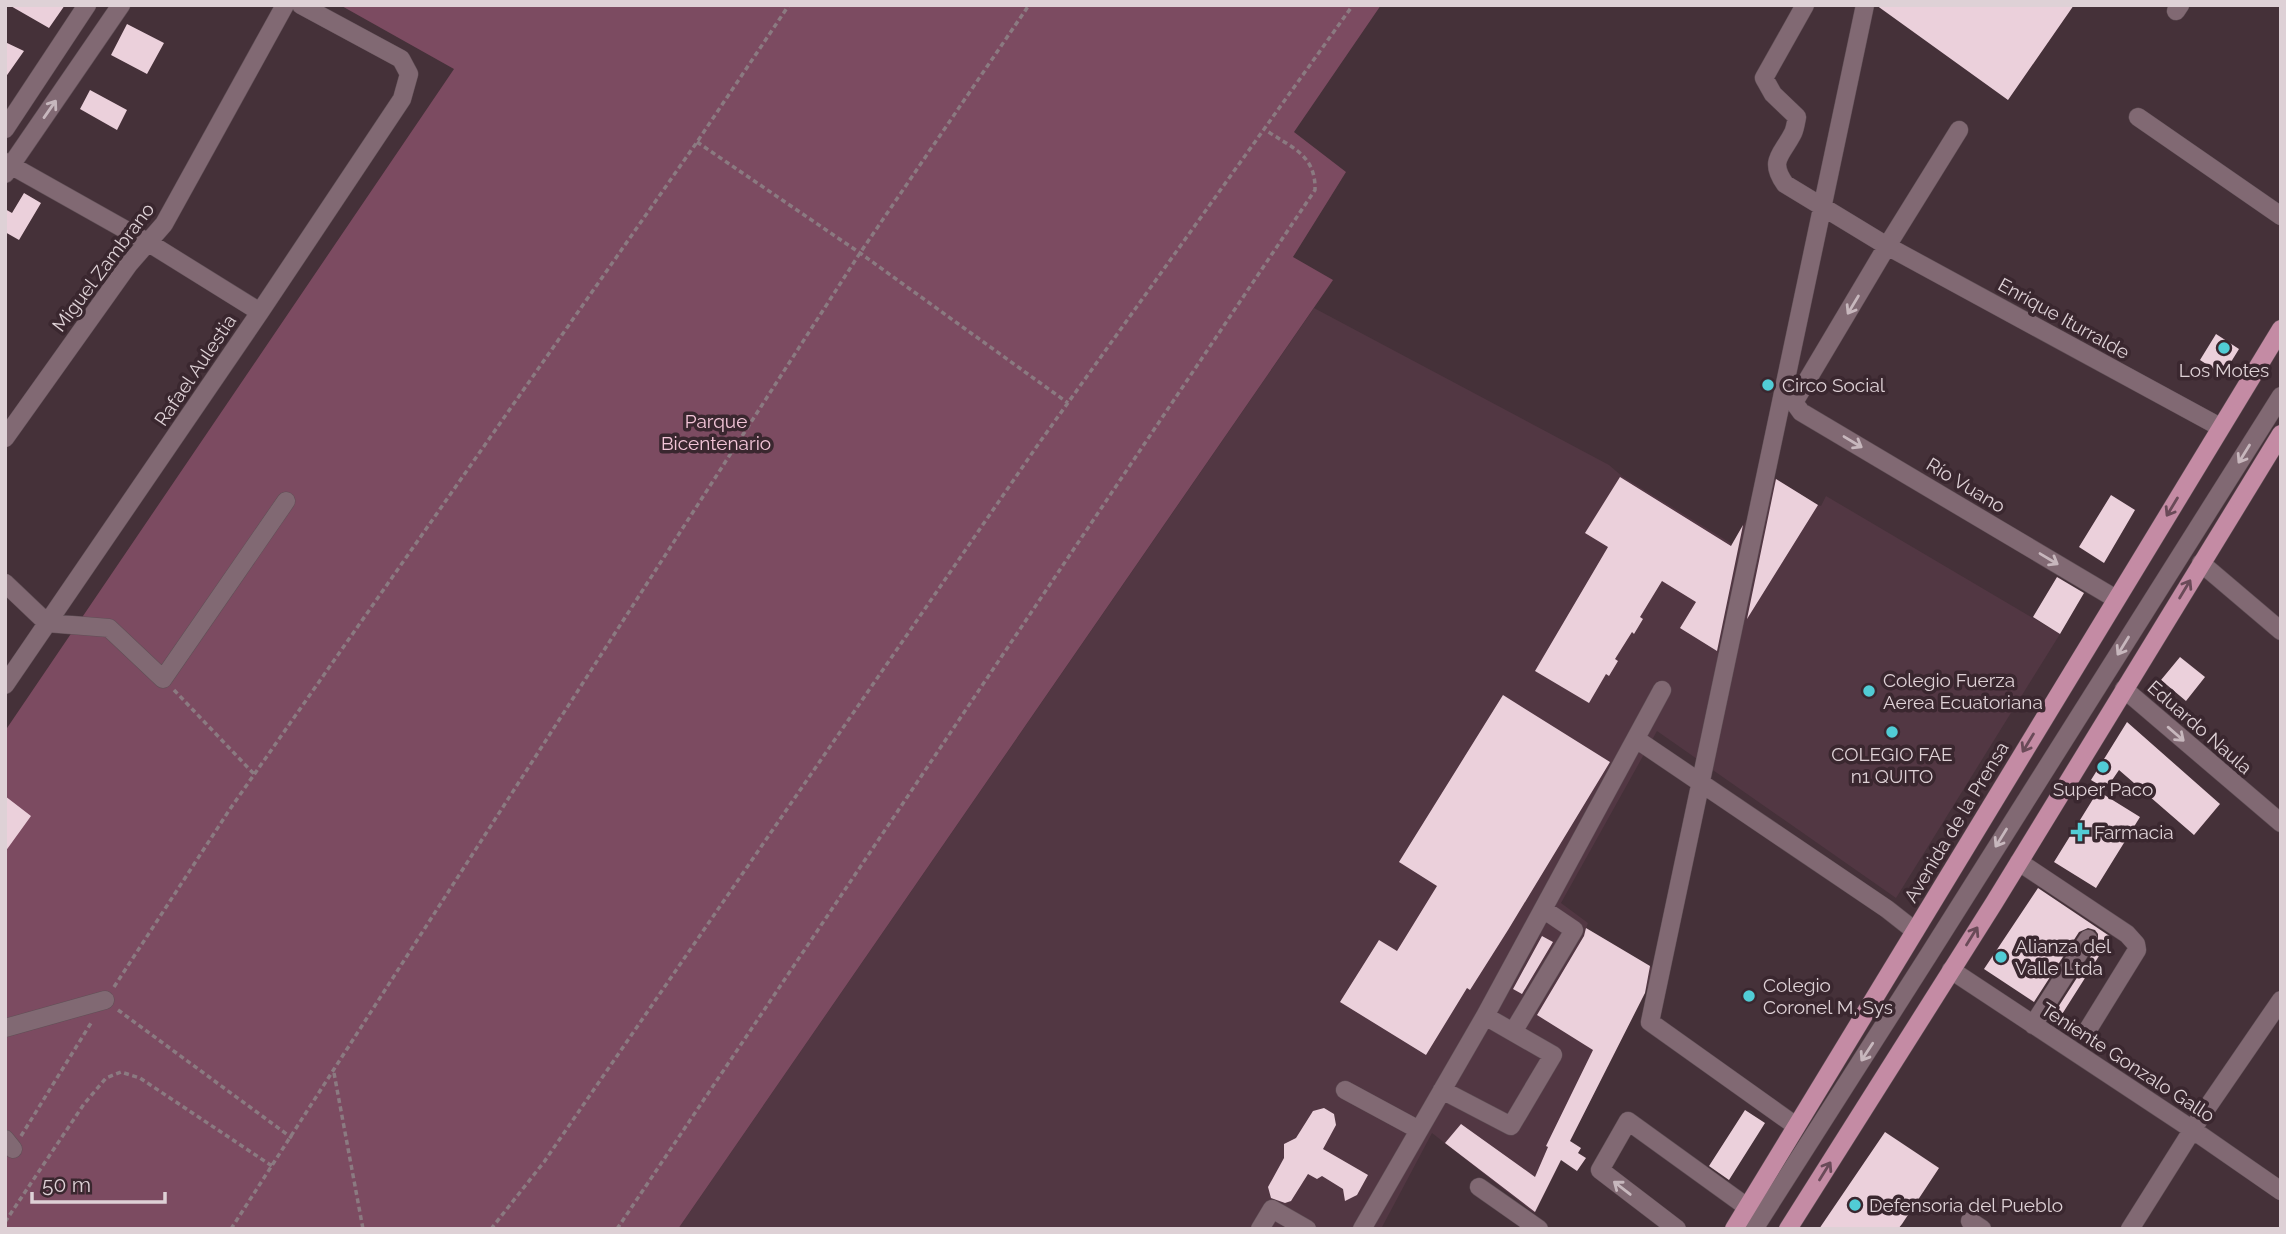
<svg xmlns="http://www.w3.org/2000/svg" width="2286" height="1234" font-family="Raleway,sans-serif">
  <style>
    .built { fill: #523743 }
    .green { fill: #7c4b61 }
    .building { fill: #ebd0db }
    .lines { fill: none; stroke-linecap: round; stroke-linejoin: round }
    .minor-casing { stroke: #615057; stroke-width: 19 }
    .major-casing { stroke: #615057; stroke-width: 19 }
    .path { stroke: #8b7a81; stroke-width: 3.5; stroke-dasharray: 5 3.5; stroke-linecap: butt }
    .minor { stroke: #816973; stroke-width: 18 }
    .major { stroke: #c48ba4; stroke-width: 18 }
    .oneway { stroke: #c7b7bd }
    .oneway2 { stroke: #6a4a58 }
    .poi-dot { fill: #51ccd5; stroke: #3a272f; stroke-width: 2.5 }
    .labels { text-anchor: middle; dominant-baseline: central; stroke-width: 7; stroke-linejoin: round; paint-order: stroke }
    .street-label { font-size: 19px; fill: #ded1d6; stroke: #3a272f }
    .poi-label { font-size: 19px; fill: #ded1d6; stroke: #3a272f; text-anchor: start }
    .park-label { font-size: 19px; fill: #f3c5d8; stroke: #3a272f }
  </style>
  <rect width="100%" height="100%" fill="#453139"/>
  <path class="built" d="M1314,308L1609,465L1623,477L1732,544L1773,477L1818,505L1821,506L1826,496L2060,634L1896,898L1657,731L1561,903L1588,923L1586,928L1656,970L1534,1213L1432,1133L1381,1229H678Z"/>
  <path class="green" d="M340,5H1381L1294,132L1346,172L1293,257L1333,280L678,1229H5V731L454,69Z"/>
  <path class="building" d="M9,5H65L49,28Z
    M1876,5H2074L2008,100Z
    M127,24L164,43L147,74L111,55Z
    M5,42L24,51L5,78Z
    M90,90L127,110L117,130L80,109Z
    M24,193L41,203L19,240L5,232V209L12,213Z
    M2216,334L2239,349L2223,375L2200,360Z
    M1620,477L1731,546L1743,525L1717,651L1680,628L1696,602L1662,581L1640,617L1643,619L1634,634L1632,632L1615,659L1618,661L1609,676L1606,674L1589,703L1535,671L1608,547L1585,533Z
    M1776,479L1818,505L1747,619Z
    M2111,495L2135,510L2104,563L2079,547Z
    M2057,577L2084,593L2060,634L2033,617Z
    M2180,657L2205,677L2186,701L2161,680Z
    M1503,695L1610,762L1508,930L1470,990L1467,988L1426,1055L1340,1002L1379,940L1397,951L1437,886L1399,862Z
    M2127,722L2220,804L2194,835L2119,770L2106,789L2091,780Z
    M2098,791L2140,817L2096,888L2054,862Z
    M5,796L31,816L5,852Z
    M2038,888L2111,937L2059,1019L2053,1015L2098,945V934L2095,930L2088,928L2079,932L2034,1002L1984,969Z
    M1586,928L1650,966L1645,993L1570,1141L1581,1148L1578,1153L1586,1158L1577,1171L1561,1160L1535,1212L1445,1143L1461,1124L1535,1177L1548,1147L1546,1146L1593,1050L1537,1015L1584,936Z
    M1542,936L1553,942L1522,994L1513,989Z
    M1324,1108L1334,1114L1336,1125L1323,1149L1368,1175L1357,1195L1345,1201L1343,1189L1322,1176L1317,1179L1308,1174L1291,1201L1285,1203L1271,1198L1268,1187L1284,1158V1144L1296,1138L1313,1111Z
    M1745,1110L1765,1123L1729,1180L1709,1166Z
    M1885,1132L1939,1168L1902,1224L1898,1229H1819Z"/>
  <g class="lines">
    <g class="minor-casing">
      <path id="minor" d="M1805,5L1764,78L1773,94L1797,117C1796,122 1795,129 1793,133C1782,155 1768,160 1785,184L1887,246L2220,427
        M2176,11L2180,5
        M2138,117L2281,216
        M5,129L87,5
        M1959,130L1887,246L1796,399V405L1801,412L2116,599
        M5,162L149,243L260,312
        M5,174L121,5
        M5,438L129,264L164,224L285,5
        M2201,563L2281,631
        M5,583L47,623L109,628L163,679L286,501
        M5,685L260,312L402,99L409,74L401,59L301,5
        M2124,689L2281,823
        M1636,739L1887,909L1915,931
        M2019,862L2127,934L2136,944L2137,950L2087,1031
        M1951,970L2193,1130L2281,1191
        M2033,1025L2088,939
        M5,1028L105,1000
        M1513,1032L1574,930L1543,909
        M1345,1090L1419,1130
        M1442,1090L1511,1126L1553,1055L1485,1016
        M1796,1126L1650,1022L1865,5
        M5,1139L13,1149
        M1479,1187L1539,1229
        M1970,1221L1982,1229
        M1260,1229L1272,1209L1307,1229
        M1362,1229L1485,1016L1662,690
        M1677,1229L1600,1170L1628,1121L1747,1207
        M1754,1229L1928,956L2281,396
        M2130,1229L2198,1121L2281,1000"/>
    </g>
    <g class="major-casing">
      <path id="major" d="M1734,1229L2281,329
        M1788,1229L1994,903L2281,434"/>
    </g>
    <path class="path" d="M697,142L860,253L1068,403
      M174,690L255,775
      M114,987L230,809L697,142L789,5
      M118,1010L292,1138
      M334,1073L363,1229
      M21,1136L91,1023
      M5,1222L84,1104L106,1078L121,1072L140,1078L272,1166
      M231,1229L860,253L1029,5
      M491,1229L544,1162L1037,446L1353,5
      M617,1229L1315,190C1316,154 1290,147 1264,129"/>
    <use href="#minor" class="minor"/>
    <use href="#major" class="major"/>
  </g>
  <defs><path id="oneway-shaft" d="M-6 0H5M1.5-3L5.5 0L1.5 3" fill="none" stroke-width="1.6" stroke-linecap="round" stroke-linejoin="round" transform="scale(1.75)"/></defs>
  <g class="oneway">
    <use href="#oneway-shaft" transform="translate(50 109) rotate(-55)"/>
    <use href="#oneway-shaft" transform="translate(1853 305) rotate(121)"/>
    <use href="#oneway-shaft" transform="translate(1853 442) rotate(31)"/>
    <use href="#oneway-shaft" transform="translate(2244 454) rotate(122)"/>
    <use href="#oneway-shaft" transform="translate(2049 559) rotate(31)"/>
    <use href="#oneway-shaft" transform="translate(2123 646) rotate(122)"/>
    <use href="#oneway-shaft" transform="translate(2176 734) rotate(41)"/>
    <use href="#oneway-shaft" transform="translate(2001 838) rotate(122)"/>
    <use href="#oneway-shaft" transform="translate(1867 1052) rotate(123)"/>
    <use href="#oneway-shaft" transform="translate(1622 1188) rotate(-142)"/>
  </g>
  <g class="oneway2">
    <use href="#oneway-shaft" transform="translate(2172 507) rotate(121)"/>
    <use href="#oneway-shaft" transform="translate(2185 589) rotate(-59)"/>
    <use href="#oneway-shaft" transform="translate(2028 743) rotate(121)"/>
    <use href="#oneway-shaft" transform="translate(1972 936) rotate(-58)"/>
    <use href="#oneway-shaft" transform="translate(1825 1171) rotate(-58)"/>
  </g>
  <g class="poi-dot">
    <circle cx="2224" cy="348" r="7"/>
    <circle cx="1768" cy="385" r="7"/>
    <circle cx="1869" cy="691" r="7"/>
    <circle cx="1892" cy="732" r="7"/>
    <circle cx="2103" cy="767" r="7"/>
    <path d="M2076.5 821.5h7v7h7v7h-7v7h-7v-7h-7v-7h7z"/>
    <circle cx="2001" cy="957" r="7"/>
    <circle cx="1749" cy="996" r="7"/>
    <circle cx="1855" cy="1205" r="7"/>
  </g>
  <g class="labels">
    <g class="street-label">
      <text transform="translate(103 267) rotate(-53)">Miguel Zambrano</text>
      <text transform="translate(2064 318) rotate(29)">Enrique Iturralde</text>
      <text transform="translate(195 370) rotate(-56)">Rafael Aulestia</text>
      <text transform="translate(1966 485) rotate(31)">Río Vuano</text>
      <text transform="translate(2200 727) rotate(41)">Eduardo Naula</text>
      <text transform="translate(1956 822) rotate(-59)">Avenida de la Prensa</text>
      <text transform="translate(2128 1062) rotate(33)">Teniente Gonzalo Gallo</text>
    </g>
    <g class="poi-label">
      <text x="2224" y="370" text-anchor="middle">Los Motes</text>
      <text x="1782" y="385">Circo Social</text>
      <text x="1883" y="680">Colegio Fuerza<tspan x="1883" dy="22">Aerea Ecuatoriana</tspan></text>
      <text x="1892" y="754" text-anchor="middle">COLEGIO FAE<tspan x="1892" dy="22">n1 QUITO</tspan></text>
      <text x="2103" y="789" text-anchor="middle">Super Paco</text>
      <text x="2094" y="832">Farmacia</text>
      <text x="2015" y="946">Alianza del<tspan x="2015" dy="22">Valle Ltda</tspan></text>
      <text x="1763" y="985">Colegio<tspan x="1763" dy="22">Coronel M, Sys</tspan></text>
      <text x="1869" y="1205">Defensoria del Pueblo</text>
    </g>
    <g class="park-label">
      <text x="716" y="421">Parque<tspan x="716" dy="22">Bicentenario</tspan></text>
    </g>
  </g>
  <rect width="2286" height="1234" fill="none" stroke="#ded1d6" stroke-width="14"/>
  <path d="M32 1192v10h133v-10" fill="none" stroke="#ded1d6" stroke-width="3.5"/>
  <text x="42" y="1192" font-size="21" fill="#ded1d6" stroke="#3a272f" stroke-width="5" paint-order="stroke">50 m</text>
</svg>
